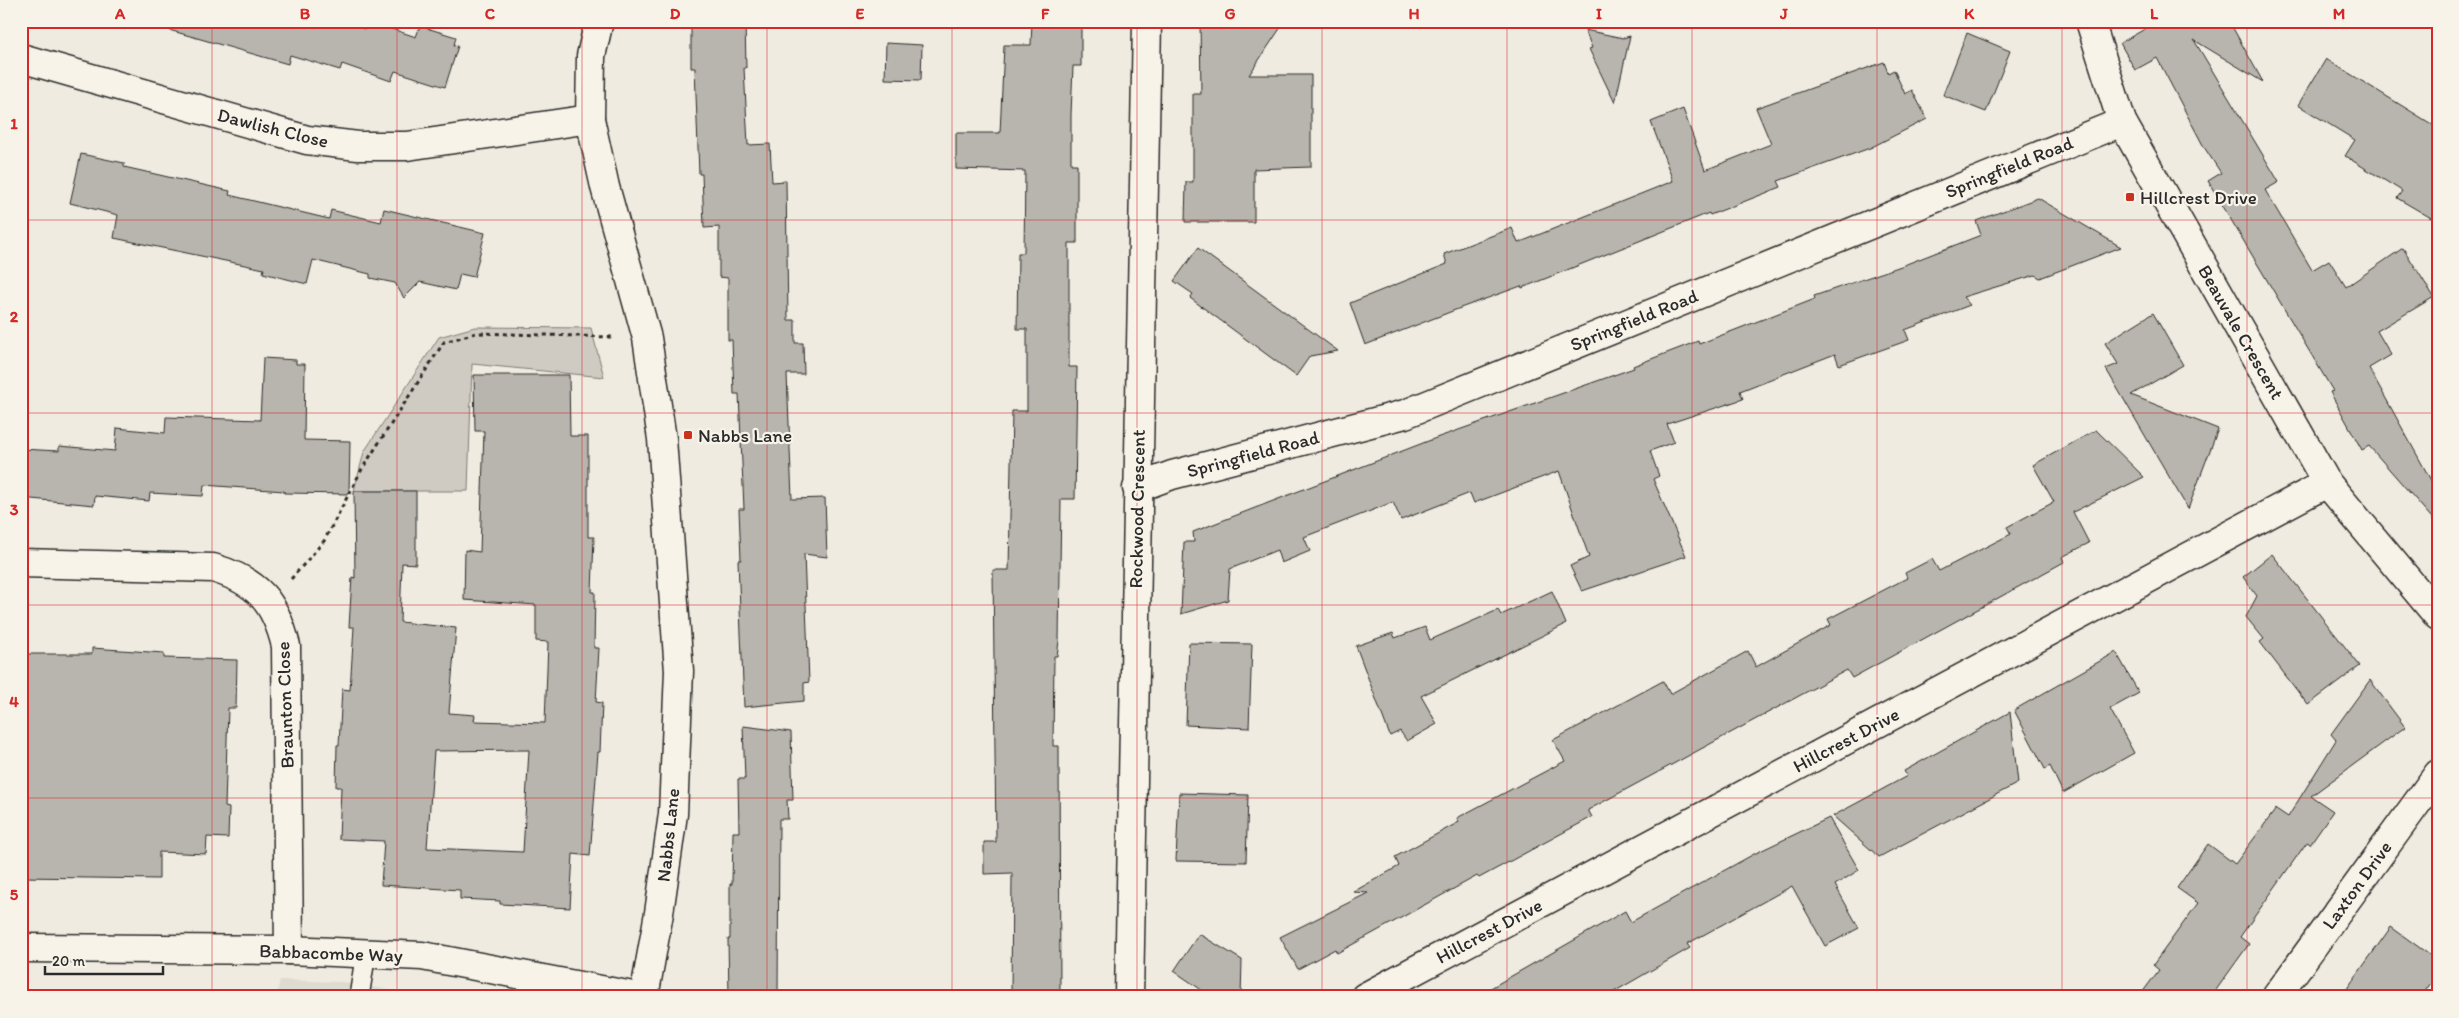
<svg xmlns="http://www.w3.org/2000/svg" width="2459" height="1018" font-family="Itim,sans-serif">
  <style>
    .built { fill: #dedbd1 }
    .green { fill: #cfcbc2; stroke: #7d7b76 }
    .building { fill: #b8b5ae; stroke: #2b2b2b; fill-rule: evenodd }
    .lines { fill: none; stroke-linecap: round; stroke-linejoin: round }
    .lane-casing { stroke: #2b2b2b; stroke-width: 22 }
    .street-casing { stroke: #2b2b2b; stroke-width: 31 }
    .secondary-casing { stroke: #2b2b2b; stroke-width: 31 }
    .path { stroke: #2b2b2b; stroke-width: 3; stroke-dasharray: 4 4; stroke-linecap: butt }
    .lane { stroke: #f7f3e8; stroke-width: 19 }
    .street { stroke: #f7f3e8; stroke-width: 28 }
    .secondary { stroke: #f7f3e8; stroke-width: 28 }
    .grid { fill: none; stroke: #d62828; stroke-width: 1; stroke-opacity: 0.55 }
    .poi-dot { fill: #c8321e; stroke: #f7f3e8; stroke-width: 2 }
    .labels { text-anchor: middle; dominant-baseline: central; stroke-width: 4.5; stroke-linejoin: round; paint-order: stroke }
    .street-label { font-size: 19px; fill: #2b2b2b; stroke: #f7f3e8 }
    .poi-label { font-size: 19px; fill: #2b2b2b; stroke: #f7f3e8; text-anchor: start }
    .neatline { fill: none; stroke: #d62828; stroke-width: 2 }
    .grid-label { font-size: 16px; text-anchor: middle; font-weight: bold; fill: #d62828 }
  </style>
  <rect width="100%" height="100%" fill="#efebe0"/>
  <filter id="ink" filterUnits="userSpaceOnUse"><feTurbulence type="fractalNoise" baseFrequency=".02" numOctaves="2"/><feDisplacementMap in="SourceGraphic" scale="10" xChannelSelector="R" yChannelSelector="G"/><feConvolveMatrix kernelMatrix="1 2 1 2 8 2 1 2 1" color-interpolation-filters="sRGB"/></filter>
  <g filter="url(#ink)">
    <path class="built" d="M280,980L343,982L431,997H276Z"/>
    <path class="green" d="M475,327L591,328L604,377L472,364L468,491H354L364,452L439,337Z"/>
    <path class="building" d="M170,21H340L365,29L368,21L416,37L420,26L456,37L454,45L458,46L445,87L395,71L391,81L342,64L340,70L290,55L288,64L169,30Z
      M691,21H745L746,68H744L748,145L770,144L772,182L786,181L788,320H795V343H803L804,374H787L792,499L825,498L827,557L804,554L809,682L804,683V701L744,707L738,560H741L739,509H744L739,394H734L732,340H728V278L719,277V227L704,228L702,174H699L695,68H691Z
      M1032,21H1081V66H1073L1071,115V164H1077V243H1069V367H1077L1075,499H1061L1059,641L1057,656H1054L1053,746H1059L1060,997H1016V994L1011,995L1012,873L984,874V842H996L993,570H1009L1012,411H1027V329H1017L1018,253H1024L1025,171L956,169V133H1000L1004,45H1031Z
      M1200,21H1285L1249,75H1311V167L1254,169V222H1185L1186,182H1193V94H1201Z
      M2159,21H2229L2263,82L2194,40L2279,182L2265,190L2312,270L2329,260L2346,287L2403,248L2434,297L2377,331L2391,355L2369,368L2438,493V525L2369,446L2362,450L2330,392L2333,391L2208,181L2221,173L2204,147L2157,58L2135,70L2120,43Z
      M1585,30L1623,38L1630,36L1615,103L1589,49L1592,48Z
      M1967,33L2010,51L1986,112L1943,95Z
      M886,43L922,45L921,80L885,79Z
      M2326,59L2438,128V222L2397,198L2402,191L2345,156L2355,140L2298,105Z
      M1884,62L1888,73L1894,70L1905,94L1912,90L1927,119L1870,148L1778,181L1781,187L1710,215L1709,213L1522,288L1521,286L1463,307L1365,345L1350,303L1447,264L1444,254L1512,228L1518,243L1673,181L1651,122L1683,109L1705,170L1771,144L1756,108Z
      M81,154L124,163V167L230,191L229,195L329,219L331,210L381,222L384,209L485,233L474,277L460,274L456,290L420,282L404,298L395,283L370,278V274L313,260L307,284L263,273L264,269L114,238L118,215L70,203Z
      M2038,198L2121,247L2040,278L2035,275L1963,297L1970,305L1905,330L1909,340L1839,365L1835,354L1740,391L1743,399L1667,424L1674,442L1650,451L1659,476L1653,479L1686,556L1582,591L1570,566L1589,557L1559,471L1474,503L1470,493L1401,520L1393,502L1363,514L1304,537L1310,551L1281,563L1277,550L1230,569L1228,600L1181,614L1184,542H1194L1193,532L1436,438L1634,368L1633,366L1698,341L1699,344L1815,299L1814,296L1904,265L1981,235L1976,221Z
      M1198,248L1281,309L1338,351L1310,356L1296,376L1190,298L1193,294L1174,281Z
      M2153,313L2183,365L2131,395L2218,429L2188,509L2106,369L2118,364L2105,343Z
      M263,358L296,360V364H305L304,440L350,441L349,494L284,493V491L204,485L203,496L150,493L149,501L95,496L94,505L21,498V449L59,451V446L115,451L117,428L165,433L166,417L260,420Z
      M474,375H569L570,436H588V537H594L592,592H595L594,648H599L596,702L602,703L600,752H598L590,856L573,854L570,908L500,904V901L460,899V890L381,885L384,841L339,839L341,787H336L337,745H339L342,689L350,690L354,627H349L352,577L355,578L354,491H416V564L402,563L400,622L456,628L449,713L475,715L474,721L545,723L548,642L536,641V605L464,600L465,550L480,552L484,431H475ZM529,750L523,852L427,848L434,751Z
      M2096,430L2144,477L2073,512L2089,543L2062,557L2064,562L1852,678L1847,670L1588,810L1592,817L1479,878L1477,876L1337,953L1335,949L1298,969L1280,937L1368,893L1353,892L1399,866L1395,857L1459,822L1457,818L1565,761L1553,740L1663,681L1670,694L1748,651L1756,667L1831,625L1828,619L1907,578L1905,573L1932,559L1939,571L2011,534L2007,527L2054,502L2033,465Z
      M2272,554L2360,666L2308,705L2260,642L2264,639L2246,617L2257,596L2243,577Z
      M1552,591L1566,624L1421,696L1437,724L1407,741L1400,731L1390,736L1356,646L1393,633L1395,638L1425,627L1430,640L1498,610L1501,615Z
      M1189,643L1252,644L1249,728L1186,725Z
      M92,648L164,653V658L237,660L236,708H228L225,807L229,808L228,838L207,837L206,854L159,852V879L21,877V654H92Z
      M2116,652L2139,693L2110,709L2134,753L2063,793L2050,766L2045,769L2014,710Z
      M2370,680L2405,727L2311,796L2333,811L2310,844L2307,842L2240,937L2249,944L2211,997H2139L2159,970L2153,965L2198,903L2177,888L2208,844L2235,864L2276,809L2288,817L2336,740L2331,734Z
      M2010,712L2018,783L1879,857L1833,816L1907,776L1904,771Z
      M743,726L791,732L793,800H787L788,819H779L778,995H773V997H729L728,939H730V884H732L733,832H739L738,779H745Z
      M1179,793L1248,795L1246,862L1176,861Z
      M1829,818L1859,870L1835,885L1859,928L1825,946L1792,886L1687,944L1690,948L1605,997H1475L1625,911L1631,922L1754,854Z
      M2391,927L2438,961V973L2421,997H2341Z
      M1199,934L1242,960L1241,997H1212L1174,971Z"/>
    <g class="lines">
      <g class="lane-casing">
        <path id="lane" d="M359,997L366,952"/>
      </g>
      <g class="street-casing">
        <path id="street" d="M21,58L307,140L358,146H407L590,119
          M1137,488L1172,475L1405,414L2122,122
          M21,563L213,568C257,581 275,601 286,646L289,950
          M1129,997L1147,21
          M1365,997L2327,483
          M2276,997L2438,774"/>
      </g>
      <g class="secondary-casing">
        <path id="secondary" d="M599,21L591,56L590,119L605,187L647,338L662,439L679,671L673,814L659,913L644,997
          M2090,21L2122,122L2327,483L2438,616
          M21,948L289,950L422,956L638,997"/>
      </g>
      <path class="path" d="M291,579L324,541L362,469L444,342L476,333L612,337"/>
      <use href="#lane" class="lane"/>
      <use href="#street" class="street"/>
      <use href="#secondary" class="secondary"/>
    </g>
  </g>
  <path class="grid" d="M212,21V997M397,21V997M582,21V997M767,21V997M952,21V997M1137,21V997M1322,21V997M1507,21V997M1692,21V997M1877,21V997M2062,21V997M2247,21V997M21,220H2438M21,413H2438M21,605H2438M21,798H2438"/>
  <g class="poi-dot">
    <rect x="2125" y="192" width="10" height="10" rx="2.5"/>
    <rect x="683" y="430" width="10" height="10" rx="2.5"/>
  </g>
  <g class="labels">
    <g class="street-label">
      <text transform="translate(273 128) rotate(14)">Dawlish Close</text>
      <text transform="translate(2009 167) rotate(-22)">Springfield Road</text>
      <text transform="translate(1634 320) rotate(-22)">Springfield Road</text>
      <text transform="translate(2241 332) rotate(60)">Beauvale Crescent</text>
      <text transform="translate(1253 454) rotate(-15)">Springfield Road</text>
      <text transform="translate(1137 509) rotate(-89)">Rockwood Crescent</text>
      <text transform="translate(285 705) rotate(-92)">Braunton Close</text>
      <text transform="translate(1846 740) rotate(-28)">Hillcrest Drive</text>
      <text transform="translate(668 835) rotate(-84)">Nabbs Lane</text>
      <text transform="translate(2357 885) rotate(-54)">Laxton Drive</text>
      <text transform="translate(1489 931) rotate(-28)">Hillcrest Drive</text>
      <text transform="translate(331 953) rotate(2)">Babbacombe Way</text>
    </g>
    <g class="poi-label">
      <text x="2140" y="197">Hillcrest Drive</text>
      <text x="698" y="435">Nabbs Lane</text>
    </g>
  </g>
  <rect width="2459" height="1018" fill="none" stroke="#f7f3e8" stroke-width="55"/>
  <path d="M45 966v8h118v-8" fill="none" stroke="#2b2b2b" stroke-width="2.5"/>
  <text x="52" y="966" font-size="15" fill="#2b2b2b" stroke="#f7f3e8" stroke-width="4" paint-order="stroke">20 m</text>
  <rect x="28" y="28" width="2404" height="962" class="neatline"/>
  <g class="grid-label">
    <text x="120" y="19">A</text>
    <text x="305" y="19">B</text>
    <text x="490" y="19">C</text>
    <text x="675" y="19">D</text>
    <text x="860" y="19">E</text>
    <text x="1045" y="19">F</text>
    <text x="1230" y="19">G</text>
    <text x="1414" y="19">H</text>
    <text x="1599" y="19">I</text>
    <text x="1784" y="19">J</text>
    <text x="1969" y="19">K</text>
    <text x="2154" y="19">L</text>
    <text x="2339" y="19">M</text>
    <text x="14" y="129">1</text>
    <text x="14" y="322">2</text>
    <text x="14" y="515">3</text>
    <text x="14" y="707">4</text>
    <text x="14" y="900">5</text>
  </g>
</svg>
